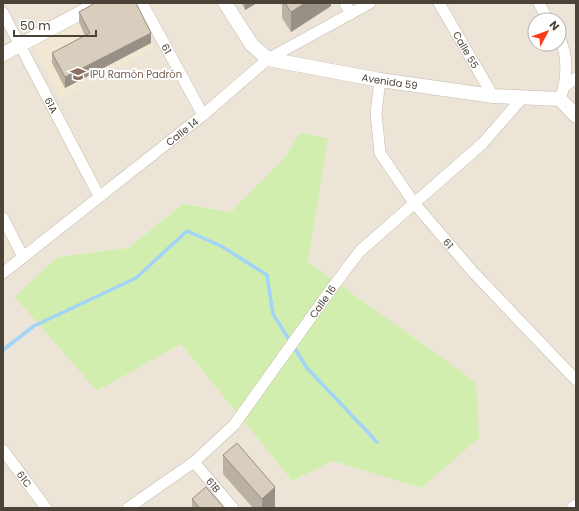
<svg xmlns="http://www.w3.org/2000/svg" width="579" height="511" font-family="Poppins,sans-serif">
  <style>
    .residential { fill: #ebe4d7; fill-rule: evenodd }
    .education { fill: #f0e8d2 }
    .green { fill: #d2eeaf }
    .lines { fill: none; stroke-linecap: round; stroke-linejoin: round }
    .stream { stroke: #a1d4f7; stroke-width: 3.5 }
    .minor-casing { stroke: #c3baab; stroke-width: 12 }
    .tertiary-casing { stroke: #c3baab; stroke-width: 15 }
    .minor { stroke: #fff; stroke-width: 11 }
    .tertiary { stroke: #fff; stroke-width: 14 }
    .wall { fill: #bbb1a3 }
    .shaded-wall { fill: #989085 }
    .building { fill: #d9cebe; stroke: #989085 }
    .labels { text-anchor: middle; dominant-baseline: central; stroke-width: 4; stroke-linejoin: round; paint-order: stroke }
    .street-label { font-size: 10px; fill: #4b4337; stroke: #fff }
    .education-label { font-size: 10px; fill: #785e54; stroke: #fff; text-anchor: start }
  </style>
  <rect width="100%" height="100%" fill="#f6f2ea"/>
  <path class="residential" d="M3,3H576V508H3ZM535,20H559V44H535ZM300,133L328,138L308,262L476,382L421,488L333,461L292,481L181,344L97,391L57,257L128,248L183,204L231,212L284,158Z"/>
  <path class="education" d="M115,3H130L155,49L61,99L33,46Z
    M3,231L13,253L3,261Z"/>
  <path class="green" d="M300,133L328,138L308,262L476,382L479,438L421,488L333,461L292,481L181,344L97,391L15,297L57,257L128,248L183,204L231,212L284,158Z"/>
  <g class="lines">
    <path class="stream" d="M3,350L34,326L136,278L187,231L221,246L267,275L273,314L307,368L377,442"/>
    <g class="minor-casing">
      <g id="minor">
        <path id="s1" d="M142,3L203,115"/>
        <path d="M345,3L351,14"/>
        <path id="s2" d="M439,3L493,96"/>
        <path d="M539,3L548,20"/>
        <path id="s3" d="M3,13L99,196"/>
        <path d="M559,38C569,55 567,81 560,99"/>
        <path id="s4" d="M380,80L376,113L380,153L414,203L473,272L576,380"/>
        <path d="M565,86L576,78"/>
        <path d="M3,218L23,257"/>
        <path id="s5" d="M3,273L203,115L268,59L370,3"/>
        <path id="s6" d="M3,450L46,508"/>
        <path id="s7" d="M194,462L233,508"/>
        <path id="s8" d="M128,508L194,462L234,425L332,288L360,251L483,143L523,97"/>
        <path d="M572,508L576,505"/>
      </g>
    </g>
    <g class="tertiary-casing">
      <g id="tertiary">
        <path id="s9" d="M225,3L252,45L268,59L380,80L493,96L560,99L576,116"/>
        <path d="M3,54L99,3"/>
      </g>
    </g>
    <use href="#minor" class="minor"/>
    <use href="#tertiary" class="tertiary"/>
  </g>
  <path class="wall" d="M241,3H257L245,10Z
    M282,3H331V6L291,32L282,18Z
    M79,12L151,43L65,88L52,63V53L85,36L79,22Z
    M223,455L275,506L274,508H253L223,474Z
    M192,499L224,508H192Z"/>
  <path class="shaded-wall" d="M245,3H257L245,10Z
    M305,3H331V6L291,32V12Z
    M151,33V43L65,88V77Z
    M275,487V506L274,508H262V499Z"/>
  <path class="building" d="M95,3H136L151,33L65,77L52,53L90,33L79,12Z
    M285,3H305L291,12Z
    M237,443L275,487L262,499L223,455Z
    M206,487L224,508H200L192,499Z"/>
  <defs>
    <g id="school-bare" transform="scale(1.2)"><path d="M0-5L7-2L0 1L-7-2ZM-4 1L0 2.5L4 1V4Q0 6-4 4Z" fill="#8d6e63" stroke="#fff" stroke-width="2.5" paint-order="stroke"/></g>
  </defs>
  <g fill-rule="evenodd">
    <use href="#school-bare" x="78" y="74"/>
  </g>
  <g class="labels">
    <g class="street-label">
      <text stroke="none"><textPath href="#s1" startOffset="52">61</textPath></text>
      <text stroke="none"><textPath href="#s2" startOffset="54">Calle 55</textPath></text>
      <text stroke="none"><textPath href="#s9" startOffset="195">Avenida 59</textPath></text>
      <text stroke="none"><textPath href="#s3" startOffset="104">61A</textPath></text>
      <text stroke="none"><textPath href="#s5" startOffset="228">Calle 14</textPath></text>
      <text stroke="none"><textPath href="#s4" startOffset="187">61</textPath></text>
      <text stroke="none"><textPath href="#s8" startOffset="287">Calle 16</textPath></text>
      <text stroke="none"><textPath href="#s6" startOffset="36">61C</textPath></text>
      <text stroke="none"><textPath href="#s7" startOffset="30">61B</textPath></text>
    </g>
    <g class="education-label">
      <text x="90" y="74">IPU Ramón Padrón</text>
    </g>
  </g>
  <rect width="579" height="511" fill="none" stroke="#4b4337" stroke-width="8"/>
  <g transform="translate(547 32) rotate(49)"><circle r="19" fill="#ffffff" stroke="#b7b4af"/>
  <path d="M0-3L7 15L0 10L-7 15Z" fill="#ff3a18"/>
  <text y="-6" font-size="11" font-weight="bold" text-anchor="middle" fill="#4b4337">N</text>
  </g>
  <path d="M14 30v6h82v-6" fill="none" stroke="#4b4337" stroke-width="2"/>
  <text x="20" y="30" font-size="12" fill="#4b4337" stroke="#ffffff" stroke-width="3" paint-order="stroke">50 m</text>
</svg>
